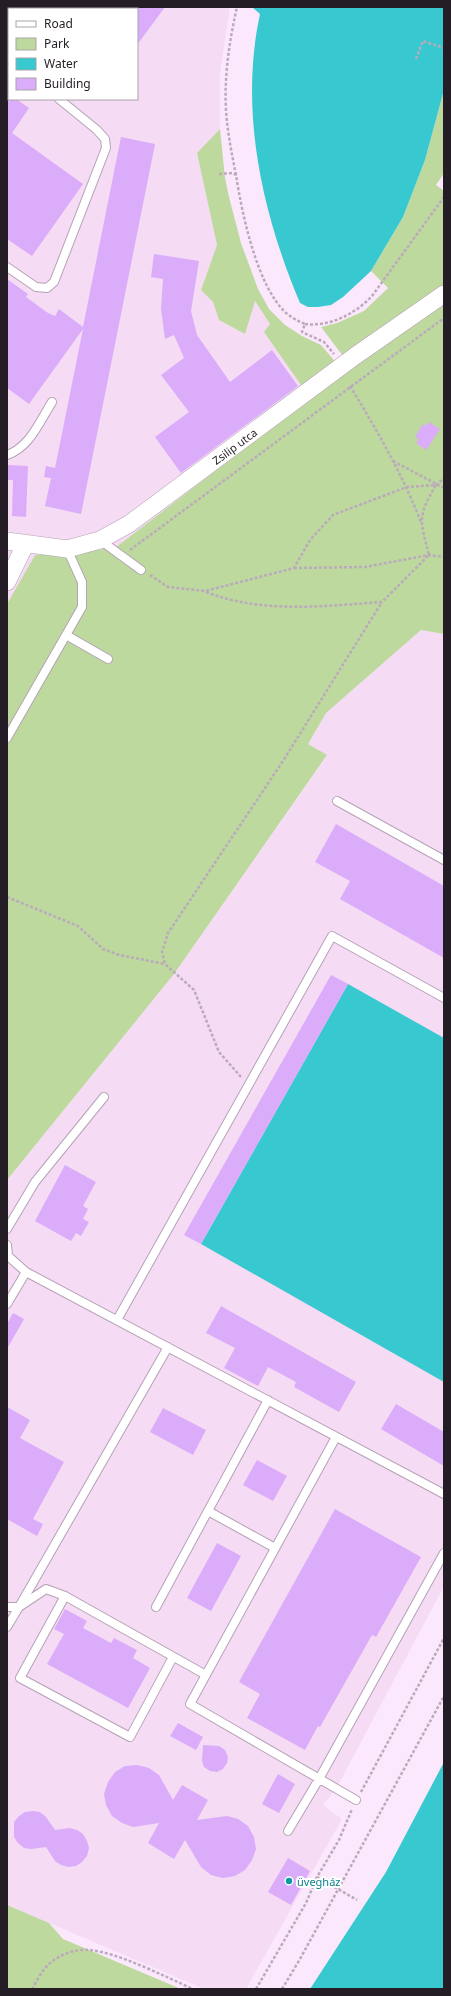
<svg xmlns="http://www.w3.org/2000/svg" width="451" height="1996" font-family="'Noto Sans',sans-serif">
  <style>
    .built { fill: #f5dbf4; fill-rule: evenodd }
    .green { fill: #bdd99e }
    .water { fill: #37c8d0 }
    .building { fill: #dbacfa }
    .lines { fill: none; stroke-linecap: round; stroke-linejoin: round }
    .lane-casing { stroke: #b5a2b5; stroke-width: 10 }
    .street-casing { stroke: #b5a2b5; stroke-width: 18 }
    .path { stroke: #bab; stroke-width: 2.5; stroke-dasharray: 3 2; stroke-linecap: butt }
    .lane { stroke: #fff; stroke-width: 8 }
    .street { stroke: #fff; stroke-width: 17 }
    .culture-dot { fill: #0f9aa8; stroke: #fff; stroke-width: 1.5 }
    .labels { text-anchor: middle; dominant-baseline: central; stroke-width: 4; stroke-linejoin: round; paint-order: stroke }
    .street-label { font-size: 11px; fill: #251d25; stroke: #fff }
    .culture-label { font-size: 11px; fill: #0d838f; stroke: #fff; text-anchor: start }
  </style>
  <rect width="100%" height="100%" fill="#fce8fc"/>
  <path class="built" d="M7,7H230L220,74V129L197,153L217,245L201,290L213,302L219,320L245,334L254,300L270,324L264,332L310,398L115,548L35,555L7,604ZM9,9H137V99H9Z
    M421,630L444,634V1586L336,1789L323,1805L342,1819L246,1989H204L7,1905V1180L174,974L327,756L308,744L326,713Z"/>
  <path class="green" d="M444,90V173L436,185L444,191V634L421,630L326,713L308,744L327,755L174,974L7,1180V604L35,555L115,548L310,398L264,332L270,324L255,301L245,334L219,320L213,302L201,290L217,245L197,153L220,129L225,178L229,197L241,243L258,289L269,309L285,325L302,336L321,345L339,366L346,360L321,327L337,323L364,311L388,288L371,271L403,217L425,160Z
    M7,1905L49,1923L63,1939L181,1989H7Z"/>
  <path class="water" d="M252,7H444V90L425,160L403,217L371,271L343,297L331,305L318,307H308L300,303C262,213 239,111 260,14Z
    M348,984L444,1038V1382L201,1244Z
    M444,1762V1989H310L386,1872Z"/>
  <path class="building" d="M137,7H165L137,45Z
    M7,99H16L29,108L12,133L83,184L32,256L7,239Z
    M121,137L155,144L81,514L45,506L51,478L44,477L46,466L55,468L83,329L29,404L7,388V279L28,294L26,297L48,313L55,316L59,309L83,327Z
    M154,254L199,261L191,311L197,335L230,382L272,350L298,386L181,473L155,437L189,412L161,375L184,358L174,335L165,339L161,309L163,279L151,277Z
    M429,422L440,429L426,450L416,443L419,439L415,437L423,424L426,426Z
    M7,465L28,466L26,517L12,516L13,480H7Z
    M336,824L444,886V958L340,899L350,881L315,862Z
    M331,975L348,984L201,1244L184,1235Z
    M65,1165L96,1182L83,1206L88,1209L83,1219L89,1222L81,1236L76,1233L71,1241L35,1221Z
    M221,1306L356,1382L339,1412L294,1387L296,1382L268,1367L258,1386L224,1368L235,1348L206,1333Z
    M13,1313L24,1319L7,1349V1324Z
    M396,1404L444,1432V1466L381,1429Z
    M7,1407L30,1420L20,1438L64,1462L33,1519L43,1524L37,1536L7,1519Z
    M163,1408L206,1430L193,1455L150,1432Z
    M257,1460L287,1476L273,1501L243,1485Z
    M335,1509L421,1557L376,1637L372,1635L320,1727L318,1726L305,1750L247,1718L260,1694L239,1682Z
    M217,1543L241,1556L211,1611L187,1598Z
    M65,1609L87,1621L83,1628L111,1643L114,1638L137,1650L133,1658L150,1668L128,1708L47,1664L64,1634L54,1629Z
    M178,1723L203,1737L196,1750L170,1736Z
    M203,1745L219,1746L225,1750L228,1757L227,1763L223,1769L217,1772L210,1771L204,1767L202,1761Z
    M137,1765L149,1768L159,1775L173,1800L182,1785L208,1800L197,1820L227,1816L238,1819L248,1826L254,1837L256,1849L252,1860L245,1870L235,1876L223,1878L211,1875L201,1867L185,1840L174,1859L148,1843L159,1823L133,1827L122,1823L112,1816L106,1805L104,1794L108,1782L115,1772L125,1766Z
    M278,1774L295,1784L279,1813L262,1804Z
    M33,1811L40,1812L46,1817L55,1830L70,1828L77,1830L83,1834L87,1841L89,1848L87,1856L82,1862L76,1866L68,1867L61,1865L55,1861L46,1847L31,1849L24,1848L18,1843L14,1837V1822L19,1816L25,1812Z
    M288,1858L310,1871L291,1905L268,1892Z"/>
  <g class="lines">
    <g class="lane-casing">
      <path id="lane" d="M7,58L9,59
        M7,267L36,287L47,288L54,282L106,148L105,139L97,130L59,99
        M7,455C30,447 40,421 52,402
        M100,540L141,570
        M66,635L108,659
        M7,738L82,607V582L67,549
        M337,801L444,860
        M7,1229L35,1182L104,1097
        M7,1245L8,1256L26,1272L444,1494
        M7,1304L26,1272
        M117,1320L332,936L444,998
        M336,1437L190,1704L356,1800
        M208,1511L275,1548
        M65,1596L20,1678L130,1737L173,1657
        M7,1607H19L168,1347
        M156,1607L268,1400
        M7,1627L19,1607L46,1589L65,1596L206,1675
        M288,1831L319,1779L444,1553"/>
    </g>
    <g class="street-casing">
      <g id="street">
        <path id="s1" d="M7,541L67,549L100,540L129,524L355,356L444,294"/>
        <path d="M7,582L25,545"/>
      </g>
    </g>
    <path class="path" d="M416,59L423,41L444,48
      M219,174L232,173L236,175C242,214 257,286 286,313C292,318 298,321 305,324L302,332L324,342L334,354
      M236,175C233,160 230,145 228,130C222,89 228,47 237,7
      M305,324C330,327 355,314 372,296L444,197
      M350,386C377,430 402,474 421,522
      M393,461L444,488
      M130,550L444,318
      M294,568L365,567L429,555L444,557
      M150,575L168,587L205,591L294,568L310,540L333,515L407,487L436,485L444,478
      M206,592C263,614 323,606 382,602L429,555C420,520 417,517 436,485
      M7,897L78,926L103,949L119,955L165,964
      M241,1077L219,1052L194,990L165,964L162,952L168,933L283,761L382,602
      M361,1792L444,1638
      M317,1877L357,1900
      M32,1989C38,1979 44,1966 54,1960C64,1953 77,1949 89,1950C117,1952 166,1977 193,1989
      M256,1989L306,1903L317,1877L339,1840L352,1809
      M282,1989L300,1959L444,1696"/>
    <use href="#lane" class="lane"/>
    <use href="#street" class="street"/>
  </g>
  <circle class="culture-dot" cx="289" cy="1881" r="4"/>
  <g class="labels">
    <g class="street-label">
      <text stroke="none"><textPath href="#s1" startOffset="259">Zsilip utca</textPath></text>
    </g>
    <g class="culture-label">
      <text x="297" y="1881">üvegház</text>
    </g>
  </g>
  <rect width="451" height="1996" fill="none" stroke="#251d25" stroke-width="16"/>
  <rect x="8" y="8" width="130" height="92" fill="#ffffff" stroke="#a8a5a8"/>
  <rect x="16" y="21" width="20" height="6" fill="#ffffff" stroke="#a8a5a8"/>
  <text x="44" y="28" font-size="12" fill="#251d25">Road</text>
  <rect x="16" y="38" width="20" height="12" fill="#bdd99e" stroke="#a8a5a8"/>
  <text x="44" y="48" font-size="12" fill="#251d25">Park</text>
  <rect x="16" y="58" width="20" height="12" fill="#37c8d0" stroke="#a8a5a8"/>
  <text x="44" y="68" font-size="12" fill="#251d25">Water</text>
  <rect x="16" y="78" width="20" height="12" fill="#dbacfa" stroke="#a8a5a8"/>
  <text x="44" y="88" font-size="12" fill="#251d25">Building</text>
</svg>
